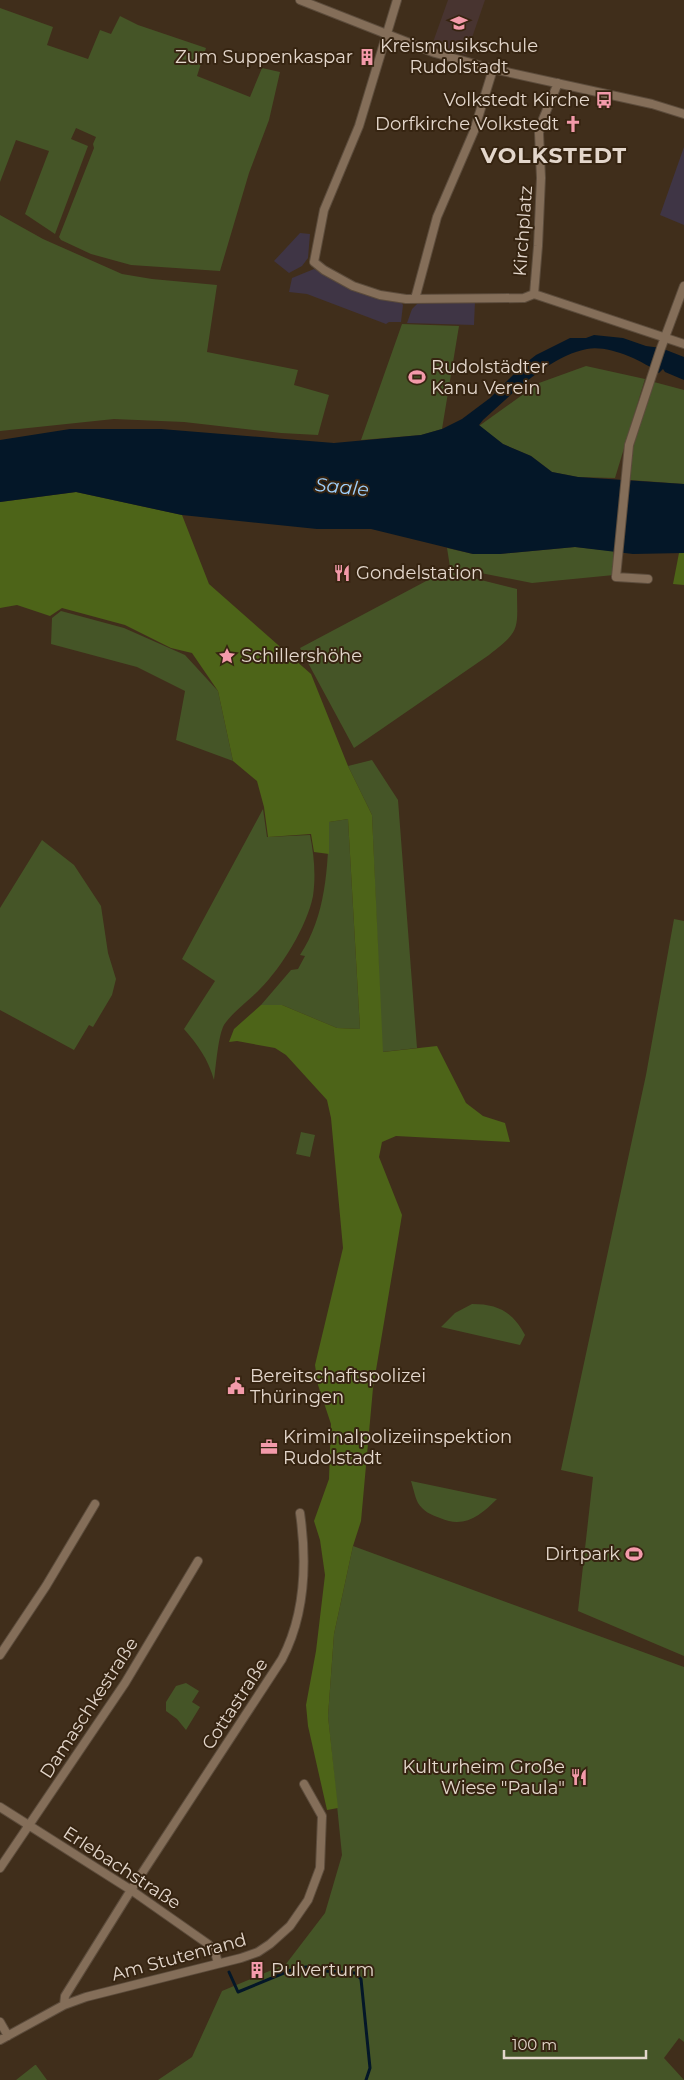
<svg xmlns="http://www.w3.org/2000/svg" width="684" height="2080" font-family="Montserrat,sans-serif">
  <style>
    .industrial { fill: #3f3545 }
    .education { fill: #483430 }
    .green { fill: #455527 }
    .forest { fill: #4d6418 }
    .water { fill: #041728 }
    .lines { fill: none; stroke-linecap: round; stroke-linejoin: round }
    .stream { stroke: #041728; stroke-width: 3 }
    .minor-casing { stroke: #5c4c3c; stroke-width: 10 }
    .minor { stroke: #846e59; stroke-width: 8 }
    .labels { text-anchor: middle; dominant-baseline: central; stroke-width: 4; stroke-linejoin: round; paint-order: stroke }
    .poi-label { font-size: 18px; fill: #e4d7cc; stroke: #362411; text-anchor: start }
    .street-label { font-size: 18px; fill: #e4d7cc; stroke: #362411 }
    .water-label { font-size: 19px; font-style: italic; fill: #9fd0fc; stroke: #362411 }
    .district-label { font-size: 22px; font-weight: bold; letter-spacing: 1px; fill: #e4d7cc; stroke: #362411 }
  </style>
  <rect width="100%" height="100%" fill="#402e1b"/>
  <path class="industrial" d="M684,147V225L660,215Z
    M300,233L310,234L308,258L302,266L289,273L274,261Z
    M314,269L359,291L400,301L403,305L401,322H389L386,324L307,294L289,292L292,278Z
    M432,301H475L474,325L407,323L412,309L418,303Z"/>
  <path class="education" d="M448,0H485L466,55L432,45Z"/>
  <path class="green" d="M0,8L53,27L47,45L88,59L100,30L111,34L120,16L138,25L206,48L197,76L250,97L262,68L280,72L269,120L249,173L220,271L131,265L91,254L61,240L59,237L94,148L93,144L96,137L76,128L71,139L88,146L55,234L25,214L49,151L16,140L0,182Z
    M0,215L43,239L122,274L152,279L217,285L207,352L298,370L294,385L329,395L318,435L281,433L184,422L114,419L0,431Z
    M402,324L459,326L442,429L421,435L361,440Z
    M586,366L645,379L615,478L578,477L552,472L531,456L503,444L479,426L539,383Z
    M654,382L684,390V484L630,480L633,447Z
    M575,547L613,551L614,575L532,583L450,567L447,548L473,554H500Z
    M445,571L517,589C517,628 522,630 489,655L354,748L300,648Z
    M61,611L124,628L185,655L218,691L233,761L176,740L185,691L137,667L51,644L52,618Z
    M372,760L398,800L417,1048L382,1052L372,815L348,766Z
    M263,809L267,837L310,835C314,855 316,875 313,896C307,926 282,967 260,989C252,998 227,1017 223,1027C218,1039 216,1065 214,1080C208,1059 198,1045 184,1029L215,981L182,959Z
    M348,819L360,1029L337,1028L282,1005H261L291,970L298,969L305,956L300,955C326,916 328,867 329,822Z
    M42,840L74,865L101,906L108,953L116,979L112,995L93,1027L89,1025L74,1050L0,1010V908Z
    M674,919L684,921V1656L578,1611L593,1477L561,1470L646,1075Z
    M301,1132L315,1135L310,1157L296,1154Z
    M472,1304C498,1304 513,1312 525,1335L520,1345L441,1327L455,1313Z
    M411,1481L497,1499C480,1516 464,1529 440,1518C431,1515 423,1511 418,1503C415,1497 413,1487 411,1481Z
    M353,1546L684,1667V2042L679,2038L664,2058L684,2080H158L192,2057L222,1991L286,1964L325,1913L342,1855L328,1716L334,1634Z
    M186,1683L199,1691L192,1702L200,1707L186,1730L177,1719L166,1711V1702L176,1686Z
    M36,2065L47,2080H16L35,2065Z"/>
  <path class="forest" d="M76,492L182,515L209,584L311,674L348,766L372,815L383,1052L437,1046L466,1103L483,1116L505,1123L510,1142L396,1136L382,1142L379,1157L402,1215L373,1388L361,1521L353,1546L334,1634L328,1716L338,1808L327,1810L308,1726L306,1705L316,1651L325,1575L320,1540L314,1521L329,1479L331,1424L318,1385L315,1365L343,1248L331,1118L327,1100L286,1055L275,1048L237,1041L229,1042L234,1029L261,1005H282L337,1028L360,1029L348,819L329,822V854L314,852L311,834L268,837L264,807L257,781L233,761L218,691L192,653L171,648L125,625L62,608L50,616L17,605L0,608V502Z
    M679,553H684V585L673,584Z"/>
  <path class="water" d="M594,335L623,338L646,346L661,348L684,357V380L665,372L663,369L659,373C641,360 609,345 587,349C549,356 511,395 483,420L479,425L503,444L531,456L552,472L578,477L684,484V553L633,554L575,547L500,554H473L371,529H317L182,515L76,492L0,502V440L70,429H161L334,443L421,435L442,429L462,419L490,398L522,366L536,355L570,338H586Z"/>
  <g class="lines">
    <path class="stream" d="M229,1972L238,1992L296,1968L307,1967L324,1971L355,1973L361,1979L370,2068L366,2080"/>
    <g class="minor-casing">
      <path id="minor" d="M300,0L435,53L493,69L652,104L684,114
        M397,0L359,126L324,210L314,262L324,270L353,286L380,295L406,299L524,298L534,294L684,344
        M534,294L538,246L541,178L539,133L543,119L558,83
        M415,299L437,217L474,131L493,69
        M648,579L616,577L629,445L661,348L684,286
        M0,1655L46,1586L95,1504
        M0,1807L131,1890L208,1944L215,1952L218,1963
        M0,1868L125,1683L198,1561
        M64,2005L86,1997L241,1958L258,1952L270,1944L290,1926L308,1900L320,1868L322,1816L304,1784
        M0,2022L8,2036
        M0,2040L64,2005L65,1996L131,1890L282,1659C305,1615 307,1562 300,1513"/>
    </g>
    <use href="#minor" class="minor"/>
  </g>
  <defs>
    <g id="school-bare" transform="scale(1.35)"><path d="M0-5L7-2L0 1L-7-2ZM-4 1L0 2.5L4 1V4Q0 6-4 4Z" fill="#f39aaa" stroke="#362411" stroke-width="2.5" paint-order="stroke"/></g>
    <g id="building-bare" transform="scale(1.35)"><path d="M-4-6H4V6H1V3H-1V6H-4ZM-2.5-4.3h1.7v1.8h-1.7ZM.8-4.3h1.7v1.8H.8ZM-2.5-1h1.7V.8h-1.7ZM.8-1h1.7V.8H.8Z" fill="#f39aaa" stroke="#362411" stroke-width="2.5" paint-order="stroke"/></g>
    <g id="bus-bare" transform="scale(1.35)"><path d="M-5-6H5V4H4V6H2V4H-2V6H-4V4H-5ZM-3.5-4V0h7V-4ZM-3.5 1.2v1.5H-2V1.2ZM2 1.2v1.5H3.5V1.2Z" fill="#f39aaa" stroke="#362411" stroke-width="2.5" paint-order="stroke"/></g>
    <g id="church-bare" transform="scale(1.35)"><path d="M-1.2-6h2.4v3.5h3.3v2.4h-3.3V6h-2.4V-.1h-3.3v-2.4h3.3Z" fill="#f39aaa" stroke="#362411" stroke-width="2.5" paint-order="stroke"/></g>
    <g id="stadium-bare" transform="scale(1.35)"><path d="M0-5a6.5 5 0 1 0 0 10a6.5 5 0 1 0 0-10ZM-3.5-1.8h7v3.6h-7Z" fill="#f39aaa" stroke="#362411" stroke-width="2.5" paint-order="stroke"/></g>
    <g id="restaurant-bare" transform="scale(1.35)"><path d="M-5-6h1v4h1v-4h1v4h1v-4h1v5L-1.5 .5V6h-2V.5L-5-1ZM5-6V6H3V1.5H1.5Q1.5-4 5-6Z" fill="#f39aaa" stroke="#362411" stroke-width="2.5" paint-order="stroke"/></g>
    <g id="sight-bare" transform="scale(1.35)"><path d="M0-6L1.8-2.2L6-1.7L2.9 1.2L3.7 5.4L0 3.3L-3.7 5.4L-2.9 1.2L-6-1.7L-1.8-2.2Z" fill="#f39aaa" stroke="#362411" stroke-width="2.5" paint-order="stroke"/></g>
    <g id="civic-bare" transform="scale(1.35)"><path d="M-.6-6.5H3V-4.5H.6V-3L4-1V1h2V6H-6V1h2V-1L-.6-3ZM-1.2 2.5V6h2.4V2.5Z" fill="#f39aaa" stroke="#362411" stroke-width="2.5" paint-order="stroke"/></g>
    <g id="office-bare" transform="scale(1.35)"><path d="M-6-3h4V-5.5h4V-3h4V5H-6ZM-1-4.5V-3h2v-1.5ZM-6 0V1H6V0Z" fill="#f39aaa" stroke="#362411" stroke-width="2.5" paint-order="stroke"/></g>
  </defs>
  <g fill-rule="evenodd">
    <use href="#school-bare" x="459" y="23"/>
    <use href="#building-bare" x="367" y="57"/>
    <use href="#bus-bare" x="604" y="100"/>
    <use href="#church-bare" x="573" y="124"/>
    <use href="#stadium-bare" x="417" y="377"/>
    <use href="#restaurant-bare" x="342" y="573"/>
    <use href="#sight-bare" x="227" y="656"/>
    <use href="#civic-bare" x="236" y="1386"/>
    <use href="#office-bare" x="269" y="1447"/>
    <use href="#stadium-bare" x="634" y="1554"/>
    <use href="#restaurant-bare" x="579" y="1777"/>
    <use href="#building-bare" x="257" y="1970"/>
  </g>
  <g class="labels">
    <g class="poi-label">
      <text x="459" y="46" text-anchor="middle">Kreismusikschule<tspan x="459" dy="21">Rudolstadt</tspan></text>
      <text x="353" y="57" text-anchor="end">Zum Suppenkaspar</text>
      <text x="590" y="100" text-anchor="end">Volkstedt Kirche</text>
      <text x="559" y="124" text-anchor="end">Dorfkirche Volkstedt</text>
      <text x="431" y="367">Rudolstädter<tspan x="431" dy="21">Kanu Verein</tspan></text>
      <text x="356" y="573">Gondelstation</text>
      <text x="241" y="656">Schillershöhe</text>
      <text x="250" y="1376">Bereitschaftspolizei<tspan x="250" dy="21">Thüringen</tspan></text>
      <text x="283" y="1437">Kriminalpolizeiinspektion<tspan x="283" dy="21">Rudolstadt</tspan></text>
      <text x="620" y="1554" text-anchor="end">Dirtpark</text>
      <text x="565" y="1767" text-anchor="end">Kulturheim Große<tspan x="565" dy="21">Wiese "Paula"</tspan></text>
      <text x="271" y="1970">Pulverturm</text>
    </g>
    <g class="street-label">
      <text transform="translate(523 231) rotate(-86)">Kirchplatz</text>
      <text transform="translate(235 1704) rotate(-57)">Cottastraße</text>
      <text transform="translate(89 1708) rotate(-57)">Damaschkestraße</text>
      <text transform="translate(122 1868) rotate(33)">Erlebachstraße</text>
      <text transform="translate(179 1957) rotate(-15)">Am Stutenrand</text>
    </g>
    <g class="water-label">
      <text transform="translate(342 487) rotate(6)">Saale</text>
    </g>
    <g class="district-label">
      <text x="554" y="155">VOLKSTEDT</text>
    </g>
  </g>
  <path d="M504 2050v8h142v-8" fill="none" stroke="#e4d7cc" stroke-width="2.5"/>
  <text x="512" y="2050" font-size="15" fill="#e4d7cc" stroke="#362411" stroke-width="4" paint-order="stroke">100 m</text>
</svg>
